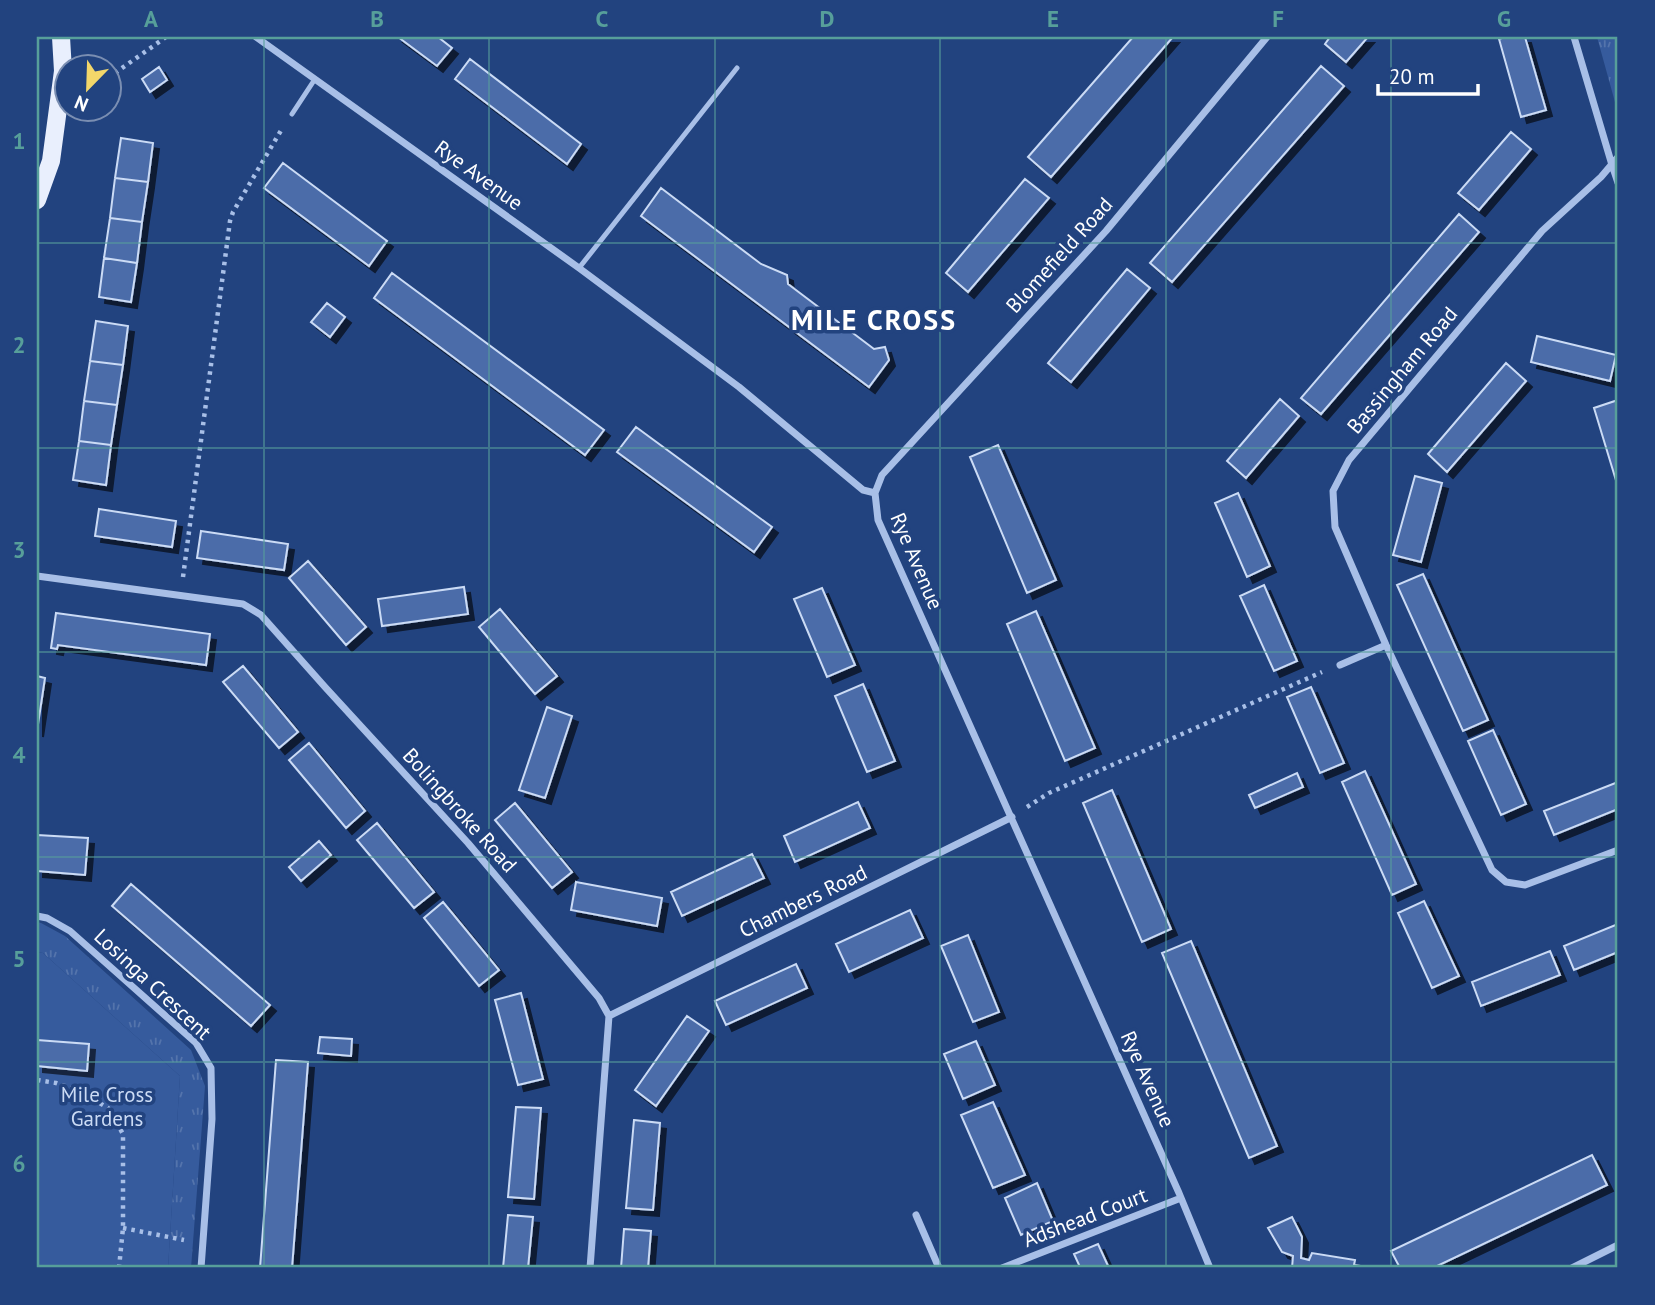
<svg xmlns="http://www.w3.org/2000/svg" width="1655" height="1305" font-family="'PT Sans',sans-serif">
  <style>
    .grass { fill: url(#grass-tufts) }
    .garden { fill: #365b9d }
    .building { fill: #4b6ca9; stroke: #cbdbf5; stroke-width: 2; filter: url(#shadow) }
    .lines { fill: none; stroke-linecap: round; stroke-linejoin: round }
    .path { stroke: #a8bfe7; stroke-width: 4.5; stroke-dasharray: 3.5 5; stroke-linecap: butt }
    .lane { stroke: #a8bfe7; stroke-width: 5 }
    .street { stroke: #a8bfe7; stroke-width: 7 }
    .primary { stroke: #e9effd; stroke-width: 18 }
    .grid { fill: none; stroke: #579f9a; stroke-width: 2; stroke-opacity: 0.55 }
    .labels { text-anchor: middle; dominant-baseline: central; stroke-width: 7; stroke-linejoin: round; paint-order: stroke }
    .street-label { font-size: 21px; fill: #fff; stroke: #22437f }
    .park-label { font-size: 21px; fill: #cbdbf5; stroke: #22437f }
    .district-label { font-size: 28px; font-weight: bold; letter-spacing: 2px; fill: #fff; stroke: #22437f }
    .neatline { fill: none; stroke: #579f9a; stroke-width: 2.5 }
    .grid-label { font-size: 23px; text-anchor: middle; font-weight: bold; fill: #579f9a }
  </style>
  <defs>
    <pattern id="grass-tufts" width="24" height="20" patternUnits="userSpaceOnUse" patternTransform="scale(1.75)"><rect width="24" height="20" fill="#365b9d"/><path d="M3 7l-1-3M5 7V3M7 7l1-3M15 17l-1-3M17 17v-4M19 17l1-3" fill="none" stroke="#5474ac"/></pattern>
    <filter id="shadow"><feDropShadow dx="6" dy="6" stdDeviation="0" flood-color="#0009"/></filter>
  </defs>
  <rect width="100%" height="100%" fill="#22437f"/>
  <path class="grass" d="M1597,37H1618V113Z
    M37,922L41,923L65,936L191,1050L205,1086L191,1268H168L180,1076L43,953L37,952Z"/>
  <path class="garden" d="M37,952L43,953L180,1076L168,1268H37Z"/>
  <path class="building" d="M398,37H438L452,48L437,66Z
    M1133,37H1173L1051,177L1028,157Z
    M1330,37H1368L1346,62L1325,44Z
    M1505,37H1525L1546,110L1521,117L1499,39Z
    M470,59L581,144L567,164L455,79Z
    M1321,66L1344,86L1172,282L1150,263Z
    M159,67L167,80L150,92L142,79Z
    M1511,132L1531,149L1479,210L1458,193Z
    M121,138L153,143L148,182L115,178Z
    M283,163L387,241L369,266L264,188Z
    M115,178L148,182L142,222L110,218Z
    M1025,179L1049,198L968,292L946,273Z
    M661,188L761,264L787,275L788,284L874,349L885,347L889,360L869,387L641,216Z
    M1459,214L1479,232L1321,414L1301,398Z
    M110,218L142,222L137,263L104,258Z
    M104,258L137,263L131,302L99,297Z
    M1127,269L1150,288L1071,382L1048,363Z
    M392,273L604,430L585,455L374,298Z
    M327,303L345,317L330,337L311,322Z
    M96,321L128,326L123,365L90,361Z
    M1537,336L1616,355L1610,381L1531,362Z
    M90,361L123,365L117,405L84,401Z
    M1506,363L1526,381L1447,472L1428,454Z
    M1280,399L1299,416L1246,478L1227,461Z
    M1618,400V487L1594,408Z
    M84,401L117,405L111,445L79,441Z
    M636,427L772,527L754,552L617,452Z
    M79,441L111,445L106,485L73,480Z
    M998,445L1056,580L1027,593L970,457Z
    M1415,476L1442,483L1421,562L1393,555Z
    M1238,493L1270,566L1247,577L1215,503Z
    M99,509L176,521L172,547L95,536Z
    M201,531L288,544L284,570L197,558Z
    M308,561L366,627L346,645L289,578Z
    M1423,574L1488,720L1463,731L1397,585Z
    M1264,585L1297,661L1274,671L1240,596Z
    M464,587L468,614L382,626L378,599Z
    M822,588L855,665L827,677L794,599Z
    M500,609L557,676L535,694L479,627Z
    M1036,611L1095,748L1065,761L1007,624Z
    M56,613L210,634L206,665L58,645L57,649L51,648Z
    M243,666L298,732L279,748L223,682Z
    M37,676L45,678L37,731Z
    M863,684L895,761L867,772L835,696Z
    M1311,687L1344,763L1320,773L1287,697Z
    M547,707L572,716L545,798L519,790Z
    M1493,730L1526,804L1501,815L1468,741Z
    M309,743L365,811L346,828L289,760Z
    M1365,771L1416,884L1392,895L1342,782Z
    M1297,773L1303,787L1255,808L1249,795Z
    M1618,782V809L1554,835L1544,811Z
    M1112,790L1171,929L1142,942L1083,803Z
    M858,802L870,828L795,862L784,836Z
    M515,803L572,872L552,888L495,820Z
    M377,823L434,892L414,908L357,840Z
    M37,835L88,838L85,875L37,871Z
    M319,841L331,855L301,881L289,867Z
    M752,854L764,878L682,916L671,892Z
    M576,882L662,898L657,926L571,910Z
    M131,884L270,1005L251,1026L112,906Z
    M1424,901L1459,976L1432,988L1398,913Z
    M443,902L499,970L479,986L424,918Z
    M910,910L923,938L849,972L836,944Z
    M1618,924V952L1574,970L1564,946Z
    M968,935L999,1012L973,1022L941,946Z
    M1191,941L1277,1146L1249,1158L1162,953Z
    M1550,951L1560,975L1481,1006L1472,982Z
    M796,964L807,988L726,1025L715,1001Z
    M521,993L543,1079L518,1085L495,1000Z
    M687,1016L709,1031L656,1106L635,1090Z
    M320,1037L352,1039L351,1056L318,1053Z
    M37,1040L89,1044L87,1071L37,1066Z
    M976,1041L995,1085L963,1099L944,1054Z
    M276,1060L308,1062L292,1268H260Z
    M993,1102L1025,1175L993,1188L961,1115Z
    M516,1107L541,1108L534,1199L508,1197Z
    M634,1120L660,1123L653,1210L626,1208Z
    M1592,1155L1607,1185L1433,1268H1400L1391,1251Z
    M1037,1183L1053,1221L1021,1235L1005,1198Z
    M508,1215L533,1217L528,1268H503Z
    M1292,1217L1302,1237L1301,1258L1309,1260L1312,1253L1355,1260L1354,1265L1374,1268H1292L1293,1256L1282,1252L1268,1228Z
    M624,1229L651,1231L648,1268H621Z
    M1098,1244L1109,1268H1075L1080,1267L1074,1254Z"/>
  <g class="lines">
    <path class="path" d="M108,78L166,37
      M183,577L230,221L233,212L283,127
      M1027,807L1049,793L1322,672
      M37,1080L56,1083L79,1091L108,1108L123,1134V1228L119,1268
      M123,1228L184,1240"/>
    <path class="lane" d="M292,114L315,79
      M579,268L737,68"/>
    <path class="street" d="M256,37L579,268L739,387L863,490L875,493L878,520L1179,1193L1210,1268
      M1574,37L1612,165L1618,183
      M1618,157L1601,177L1542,231L1349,460L1333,491L1335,527L1386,645L1492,870L1506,882L1525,885L1618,850
      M875,493L882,475L1106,231L1267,37
      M37,576L243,604L261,615L325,687L468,843L599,998L609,1016L590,1268
      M1340,665L1386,645
      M37,916L47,918L70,931L196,1043L211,1068L212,1119L201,1268
      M609,1016L1012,817
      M916,1215L939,1268
      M1002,1268L1181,1198
      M1572,1268L1618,1245"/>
    <path class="primary" d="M37,200L51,161L63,71L61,37"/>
  </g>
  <path class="grid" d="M264,37V1268M489,37V1268M715,37V1268M940,37V1268M1166,37V1268M1391,37V1268M37,243H1618M37,448H1618M37,652H1618M37,857H1618M37,1062H1618"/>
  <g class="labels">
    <g class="street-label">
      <text transform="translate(479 175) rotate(36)">Rye Avenue</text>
      <text transform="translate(1059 255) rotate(-48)">Blomefield Road</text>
      <text transform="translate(1402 370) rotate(-50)">Bassingham Road</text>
      <text transform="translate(917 561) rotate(67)">Rye Avenue</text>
      <text transform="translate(460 810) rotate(48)">Bolingbroke Road</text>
      <text transform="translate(803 901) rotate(-26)">Chambers Road</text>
      <text transform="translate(153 984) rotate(43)">Losinga Crescent</text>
      <text transform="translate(1148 1079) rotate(66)">Rye Avenue</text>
      <text transform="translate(1085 1217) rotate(-21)">Adshead Court</text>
    </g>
    <g class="park-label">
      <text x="107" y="1094">Mile Cross<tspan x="107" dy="24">Gardens</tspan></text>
    </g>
    <g class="district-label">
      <text x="874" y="319">MILE CROSS</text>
    </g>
  </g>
  <rect width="1655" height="1305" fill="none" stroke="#22437f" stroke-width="77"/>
  <g transform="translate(88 88) rotate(203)"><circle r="33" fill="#22437f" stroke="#7a8eb2" stroke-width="2"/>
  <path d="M0-5L12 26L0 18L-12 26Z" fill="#f3d76a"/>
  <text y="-10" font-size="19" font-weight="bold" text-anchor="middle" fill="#ffffff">N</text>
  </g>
  <path d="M1378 84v10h100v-10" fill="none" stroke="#ffffff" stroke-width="3.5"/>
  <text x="1389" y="84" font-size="21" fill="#ffffff" stroke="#22437f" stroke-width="5" paint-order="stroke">20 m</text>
  <rect x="38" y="38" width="1578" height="1228" class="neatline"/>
  <g class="grid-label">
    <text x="151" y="27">A</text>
    <text x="377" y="27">B</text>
    <text x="602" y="27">C</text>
    <text x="827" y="27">D</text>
    <text x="1053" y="27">E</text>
    <text x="1278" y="27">F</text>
    <text x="1504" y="27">G</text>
    <text x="19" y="149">1</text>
    <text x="19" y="353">2</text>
    <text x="19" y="558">3</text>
    <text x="19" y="763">4</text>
    <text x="19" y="967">5</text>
    <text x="19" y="1172">6</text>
  </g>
</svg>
